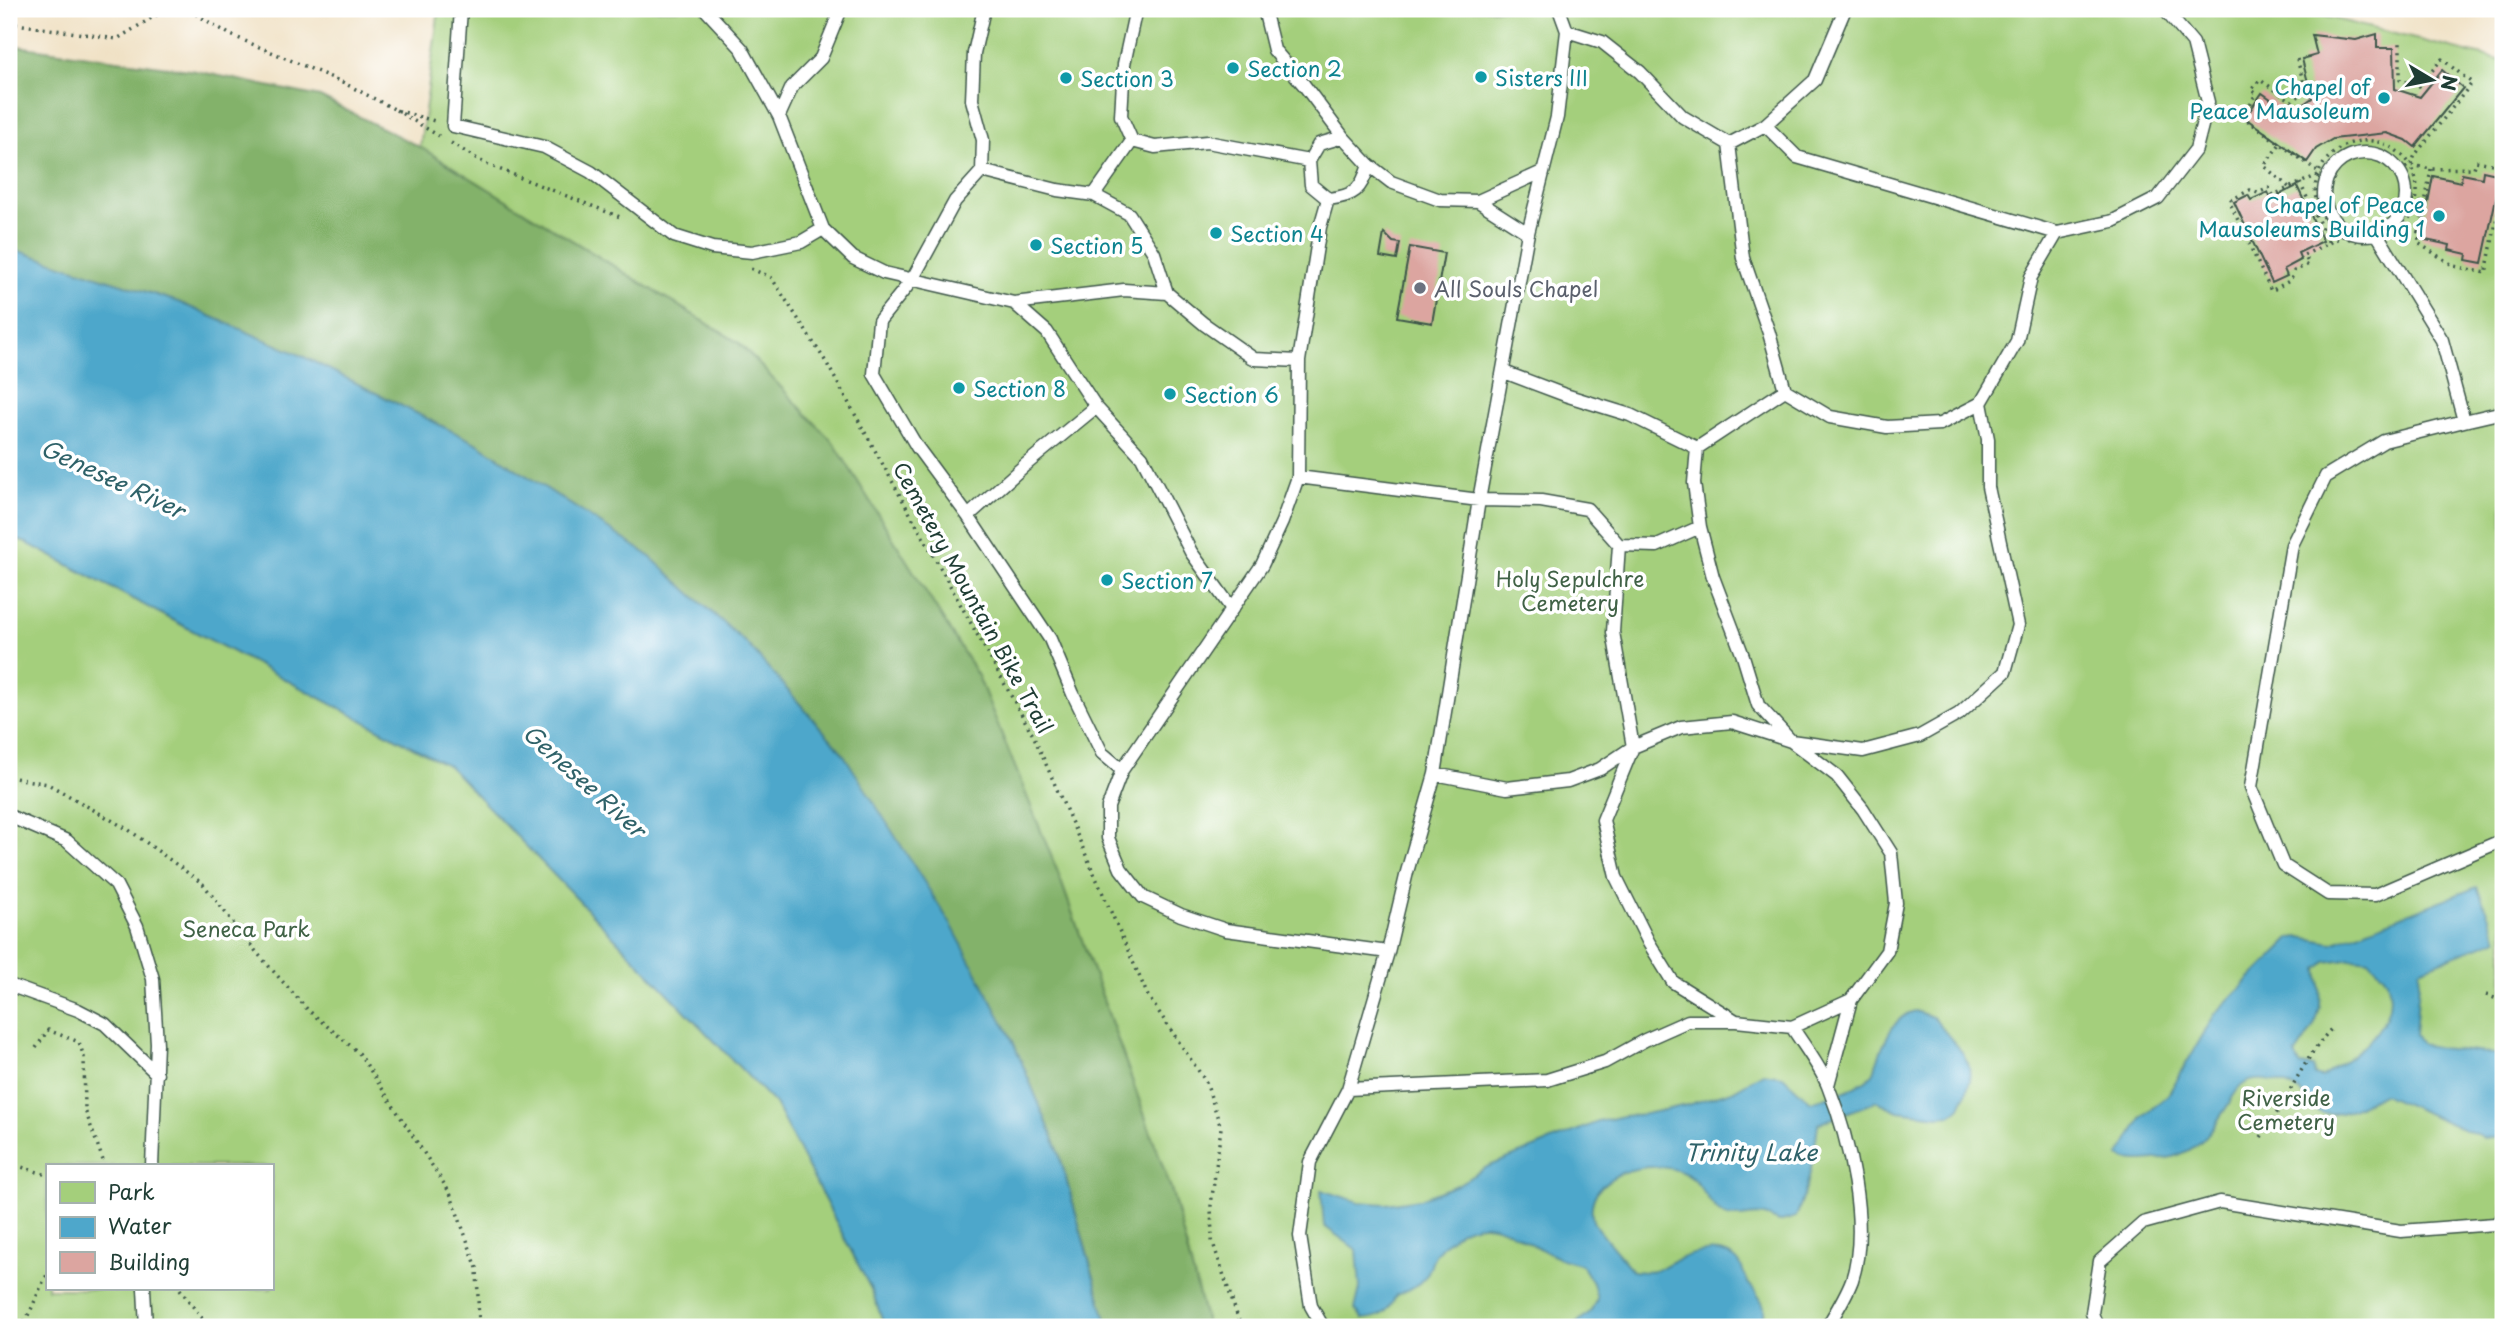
<svg xmlns="http://www.w3.org/2000/svg" width="2512" height="1336" font-family="'Playpen Sans',sans-serif">
  <style>
    .green { fill: #a4cf7b; stroke: #628658; stroke-width: 2; fill-rule: evenodd }
    .forest { fill: #83b26b; stroke: #517850; stroke-width: 2 }
    .water { fill: #4ea7cb; stroke: #367280; stroke-width: 2; fill-rule: evenodd }
    .building { fill: #dca5a0 }
    .lines { fill: none; stroke-linecap: round; stroke-linejoin: round }
    .lane-casing { stroke: #3e564a; stroke-width: 15 }
    .path { stroke: #3e564a; stroke-width: 3.5; stroke-dasharray: 2 5; stroke-linecap: butt }
    .lane { stroke: #fff; stroke-width: 12 }
    .culture-dot { fill: #0f9aa8; stroke: #fff; stroke-width: 2.5 }
    .worship-dot { fill: #6b7280; stroke: #fff; stroke-width: 2.5 }
    .labels { text-anchor: middle; dominant-baseline: central; stroke-width: 7; stroke-linejoin: round; paint-order: stroke }
    .culture-label { font-size: 21px; fill: #0d838f; stroke: #fff; text-anchor: start }
    .worship-label { font-size: 21px; fill: #5b616d; stroke: #fff; text-anchor: start }
    .park-label { font-size: 21px; fill: #406246; stroke: #fff }
    .street-label { font-size: 21px; fill: #1f3d34; stroke: #fff }
    .water-label { font-size: 23px; font-style: italic; fill: #2f6269; stroke: #fff }
  </style>
  <rect width="100%" height="100%" fill="#fff"/>
  <filter id="ink" filterUnits="userSpaceOnUse"><feTurbulence type="fractalNoise" baseFrequency=".0143" numOctaves="2"/><feDisplacementMap in="SourceGraphic" scale="14" xChannelSelector="R" yChannelSelector="G"/><feConvolveMatrix kernelMatrix="1 2 1 2 8 2 1 2 1" color-interpolation-filters="sRGB"/></filter>
  <filter id="wash" filterUnits="userSpaceOnUse"><feTurbulence type="fractalNoise" baseFrequency=".00686" numOctaves="4" result="noise"/><feDisplacementMap in="SourceGraphic" scale="28" xChannelSelector="R" yChannelSelector="G"/><feGaussianBlur stdDeviation="1.57" result="paint"/><feColorMatrix in="noise" values="0 0 0 0 0 0 0 0 0 0 0 0 0 0 0 0 0 1.4 0 .05"/><feComposite in="paint" operator="in"/></filter>
  <g filter="url(#wash)">
    <rect width="100%" height="100%" fill="#f0e1c4"/>
    <path class="green" d="M439,9H2295L2503,61V1327H1207L1172,1192L1057,870L739,343L420,147Z
      M9,537L27,543L449,766L775,1104L872,1291L885,1327H9ZM47,1166H271V1289H47Z"/>
    <path class="forest" d="M9,45L196,71L320,97L420,147L739,343L834,443L978,676L1057,870L1172,1192L1207,1327H1108L1057,1147L1012,1039L842,752L748,645L648,555L478,444L300,355L178,302L9,248Z"/>
    <path class="water" d="M9,248L178,302L300,355L478,444L648,555L748,645L842,752L952,926L1012,1039L1057,1147L1108,1327H885L872,1291L775,1104L449,766L27,543L9,537Z
      M2477,887L2498,939L2420,969L2415,1035L2421,1043L2431,1047L2503,1055V1136L2483,1138L2383,1094C2366,1101 2346,1116 2328,1114C2314,1113 2313,1104 2304,1096C2292,1084 2259,1074 2244,1084C2237,1088 2232,1098 2228,1105C2207,1137 2196,1156 2155,1160C2141,1161 2131,1163 2119,1156L2142,1117L2168,1095L2215,1014L2291,938L2301,937L2332,943ZM2354,958L2369,960C2375,968 2384,972 2387,981C2403,1027 2350,1056 2321,1078L2315,1076L2313,1067L2300,1065L2295,1055C2320,1019 2324,1013 2318,969L2326,962Z
      M1915,1011L1933,1017L1962,1052L1969,1065L1970,1080L1966,1094L1960,1107L1951,1115L1938,1116L1898,1111L1877,1101L1818,1124C1814,1156 1809,1187 1796,1217L1779,1222C1774,1220 1769,1217 1764,1216C1752,1213 1739,1220 1727,1216C1709,1209 1703,1183 1686,1174C1653,1156 1581,1173 1593,1221C1594,1225 1627,1264 1633,1271C1639,1271 1648,1273 1654,1271C1661,1269 1667,1264 1674,1261C1693,1252 1725,1244 1740,1264C1744,1270 1744,1278 1749,1284C1762,1300 1769,1306 1761,1327H1572L1590,1312L1597,1299L1593,1283L1582,1265C1573,1262 1564,1260 1556,1257C1511,1236 1481,1200 1438,1251C1432,1257 1433,1263 1429,1270C1423,1284 1409,1290 1396,1295C1388,1312 1382,1318 1363,1319L1355,1309L1360,1288L1357,1250L1324,1226L1321,1190L1359,1202L1386,1204L1420,1199L1457,1185L1487,1167L1598,1122L1623,1116L1645,1114L1687,1105L1732,1091L1763,1073L1783,1076L1811,1102C1832,1095 1854,1091 1871,1076C1876,1072 1875,1067 1877,1062C1884,1042 1893,1016 1915,1011Z"/>
    <g id="blocks">
      <path class="building" d="M2377,34V48H2394L2395,89L2420,97L2442,70L2463,88L2415,147L2406,140L2387,133L2333,139L2316,149L2307,162L2245,118L2262,93L2291,113L2312,98L2302,59L2317,55L2312,35L2356,40Z
        M2483,171L2501,175L2482,263L2466,260L2467,254L2449,250L2450,245L2421,239L2433,176L2461,182L2462,174L2482,178Z
        M2297,186L2323,241L2298,253L2301,260L2284,269L2287,276L2272,283L2234,202L2248,195L2251,200L2268,192L2271,199Z
        M1384,233L1393,242L1400,243L1397,260L1380,257Z
        M1410,247L1444,253L1432,323L1397,317Z"/>
    </g>
  </g>
  <g filter="url(#ink)">
    <use href="#blocks" fill-opacity="0" stroke="#3e564a" stroke-width="2"/>
    <g class="lines">
      <g class="lane-casing">
        <path id="lane" d="M461,9L453,126L544,147L591,172L674,236L712,248L752,252L801,242L823,229
          M705,9L742,49L779,116L823,229L853,258L884,273L1014,303L1047,332L1096,407L1142,457L1191,552L1232,609
          M984,9L974,53L972,100L983,140L982,171L955,201L912,280L879,321L874,374L917,447L968,516L1050,639L1073,694L1102,753L1122,770
          M1139,9L1135,13L1124,64L1121,116L1132,141L1155,147L1207,142L1309,161
          M1264,9L1274,50L1304,85L1343,137L1369,165L1391,182L1440,200L1478,201L1542,172
          M1567,31L1602,42L1640,72L1683,117L1729,144L1765,125L1815,80L1845,9
          M779,116L792,87L821,58L841,9
          M1765,125L1797,157L2057,233
          M1343,137L1319,144L1309,161L1311,185L1328,199C1355,196 1361,190 1369,165
          M1729,144L1743,258L1769,333L1785,390
          M2324 194a41 41 0 1 1 82 0a41 41 0 1 1-82 0Z
          M982,171L1057,190L1094,195L1129,214L1154,253L1167,293L1204,324L1254,359L1299,361
          M1094,195L1132,141
          M1328,199L1320,227L1299,361L1298,477L1282,522L1262,565L1122,770L1108,807V838L1121,869L1143,897L1181,915L1226,930L1388,952
          M1528,233L1557,117L1567,31L1559,9
          M2377,234L2442,340L2464,421L2503,412
          M1014,303L1124,290L1167,293
          M1504,372L1565,395L1630,415L1697,448
          M2464,421L2384,441L2326,476L2292,545L2251,787L2283,865L2328,894L2375,895L2503,840
          M1298,477L1479,500L1541,501L1587,509L1619,545L1613,632L1633,747L1603,820L1616,877L1649,943L1673,982L1736,1021L1792,1027L1851,1000L1887,951L1896,903L1891,853L1863,809L1837,776L1791,741L1758,705L1743,656L1713,577L1700,527L1694,483L1697,448L1785,390L1830,417L1887,427L1940,424L1981,403L2017,341L2031,277L2057,233L2113,221L2158,198L2196,149L2208,102L2193,43L2164,9
          M968,516L1024,466L1096,407
          M1619,545L1657,546L1700,527
          M1435,774L1507,788L1568,781L1600,769L1633,747L1681,727L1732,722L1791,741L1863,751L1920,736L1959,714L2005,672L2018,625L1988,487V439L1981,403
          M9,816L67,841L116,885L137,926L153,979L157,1044L152,1166
          M9,985L78,1010L105,1024L157,1074
          M1792,1027C1804,1046 1820,1066 1828,1086C1849,1139 1870,1225 1852,1280C1846,1296 1836,1312 1827,1327
          M1828,1085L1851,1000
          M1348,1089L1547,1080L1605,1062L1645,1040L1688,1021H1736
          M144,1289L146,1327
          M1323,1327L1311,1306L1300,1236L1310,1162L1348,1089L1388,952L1407,872L1435,774L1479,500L1528,233L1478,201
          M2097,1327L2092,1313L2100,1261L2143,1223L2220,1202L2401,1231L2495,1224L2503,1218"/>
      </g>
      <path class="path" d="M9,23L117,39L158,14L192,12L231,35L342,82L396,110L438,122
        M2297,59L2306,91L2292,101L2260,80L2251,90L2256,93L2244,118L2319,172
        M396,110L439,136
        M451,143L486,164L620,217
        M2279,145L2264,166L2290,188
        M2431,169L2418,243L2454,266L2486,273L2503,187
        M2399,170L2411,165L2431,169L2474,168L2476,161L2503,166
        M2318,175L2273,195L2269,188L2258,193L2250,190L2231,200L2230,203L2271,291L2291,280L2294,271L2309,264L2304,255L2341,237
        M2300,183L2329,243
        M2406,200L2425,203
        M2404,226L2408,230L2420,232
        M2395,234C2417,216 2423,191 2411,165L2415,155L2472,83L2442,59L2419,86L2400,80V43
        M2364,242C2350,241 2335,234 2327,223C2285,168 2365,105 2411,165
        M751,269L771,277L826,362L1034,737L1148,996L1206,1082L1221,1128L1211,1205L1212,1240L1241,1327
        M9,777L48,784L129,830L203,884L258,954L308,1010L359,1053L450,1193L477,1268L479,1327
        M2486,995L2503,1001
        M36,1048L48,1030L79,1042L84,1057L85,1110L105,1166
        M2261,1137C2287,1102 2302,1060 2332,1028
        M9,1163L47,1175
        M180,1289L200,1316L213,1327
        M20,1327C33,1312 37,1291 47,1275"/>
      <use href="#lane" class="lane"/>
    </g>
  </g>
  <g class="culture-dot">
    <circle cx="1233" cy="68" r="7"/>
    <circle cx="1481" cy="77" r="7"/>
    <circle cx="1066" cy="78" r="7"/>
    <circle cx="2384" cy="98" r="7"/>
    <circle cx="2439" cy="216" r="7"/>
    <circle cx="1216" cy="233" r="7"/>
    <circle cx="1036" cy="245" r="7"/>
    <circle cx="959" cy="388" r="7"/>
    <circle cx="1170" cy="394" r="7"/>
    <circle cx="1107" cy="580" r="7"/>
  </g>
  <circle class="worship-dot" cx="1420" cy="288" r="7"/>
  <g class="labels">
    <g class="culture-label">
      <text x="1247" y="68">Section 2</text>
      <text x="1495" y="77">Sisters III</text>
      <text x="1080" y="78">Section 3</text>
      <text x="2370" y="86" text-anchor="end">Chapel of<tspan x="2370" dy="24">Peace Mausoleum</tspan></text>
      <text x="2425" y="204" text-anchor="end">Chapel of Peace<tspan x="2425" dy="24">Mausoleums Building 1</tspan></text>
      <text x="1230" y="233">Section 4</text>
      <text x="1050" y="245">Section 5</text>
      <text x="973" y="388">Section 8</text>
      <text x="1184" y="394">Section 6</text>
      <text x="1121" y="580">Section 7</text>
    </g>
    <g class="worship-label">
      <text x="1434" y="288">All Souls Chapel</text>
    </g>
    <g class="park-label">
      <text x="1570" y="578">Holy Sepulchre<tspan x="1570" dy="24">Cemetery</tspan></text>
      <text x="246" y="928">Seneca Park</text>
      <text x="2286" y="1097">Riverside<tspan x="2286" dy="24">Cemetery</tspan></text>
    </g>
    <g class="street-label">
      <text transform="translate(974 597) rotate(61)">Cemetery Mountain Bike Trail</text>
    </g>
    <g class="water-label">
      <text transform="translate(113 478) rotate(25)">Genesee River</text>
      <text transform="translate(585 780) rotate(42)">Genesee River</text>
      <text x="1751" y="1151">Trinity Lake</text>
    </g>
  </g>
  <rect width="2512" height="1336" fill="none" stroke="#fff" stroke-width="35"/>
  <rect x="46" y="1164" width="228" height="126" fill="#ffffff" stroke="#a5b1ae" stroke-width="2"/>
  <rect x="60" y="1182" width="35" height="21" fill="#a4cf7b" stroke="#a5b1ae" stroke-width="2"/>
  <text x="108" y="1200" font-size="21" fill="#1f3d34">Park</text>
  <rect x="60" y="1217" width="35" height="21" fill="#4ea7cb" stroke="#a5b1ae" stroke-width="2"/>
  <text x="108" y="1234" font-size="21" fill="#1f3d34">Water</text>
  <rect x="60" y="1252" width="35" height="21" fill="#dca5a0" stroke="#a5b1ae" stroke-width="2"/>
  <text x="108" y="1270" font-size="21" fill="#1f3d34">Building</text>
  <g transform="translate(2432 80) rotate(100)" stroke="#ffffff" stroke-width="5" paint-order="stroke">
  <path d="M0-5L12 26L0 18L-12 26Z" fill="#1f3d34"/>
  <text y="-10" font-size="19" font-weight="bold" text-anchor="middle" fill="#1f3d34">N</text>
  </g>
</svg>
